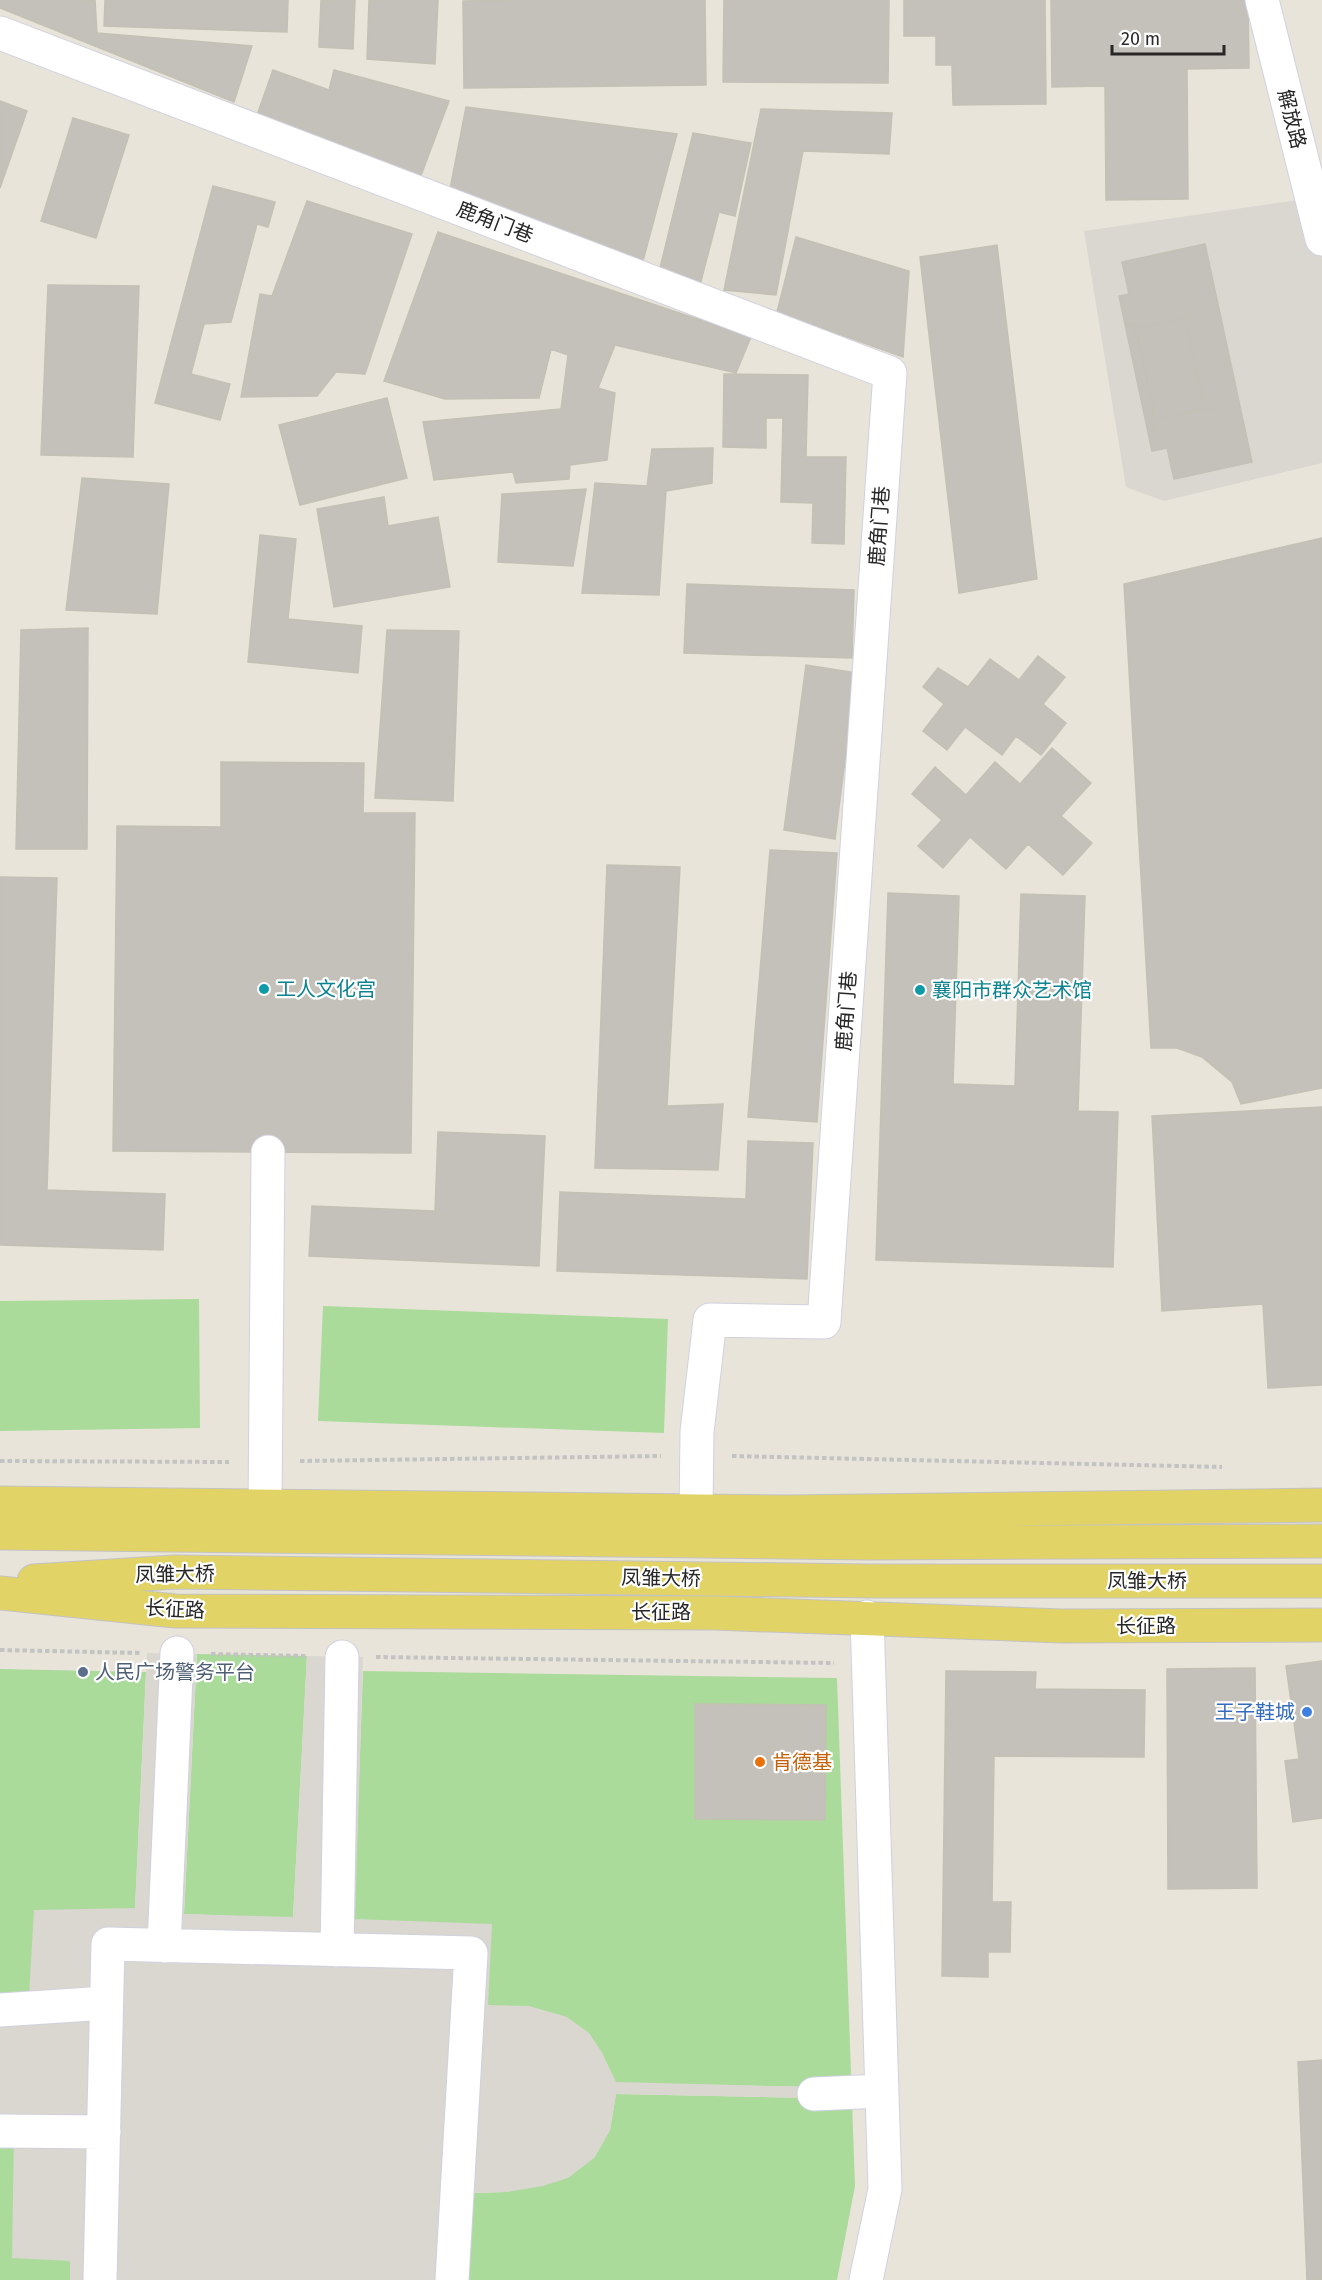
<svg xmlns="http://www.w3.org/2000/svg" width="1322" height="2280" font-family="'Fira Sans','Noto Sans SC',sans-serif">
  <style>
    .green { fill: #aadb9b }
    .plaza { fill: #d9d7d0 }
    .building { fill: #c4c1ba; stroke: #c3c0b4; stroke-width: 1.5 }
    .lines { fill: none; stroke-linecap: round; stroke-linejoin: round }
    .minor-casing { stroke: #d0d1df; stroke-width: 35 }
    .major-casing { stroke: #c3c3c3; stroke-width: 35 }
    .path { stroke: #c3c3c3; stroke-width: 4; stroke-dasharray: 4.5 3; stroke-linecap: butt }
    .minor { stroke: #fff; stroke-width: 33 }
    .major { stroke: #e2d366; stroke-width: 33 }
    .culture-dot { fill: #0f9aa8; stroke: #fff; stroke-width: 2 }
    .service-dot { fill: #5c6f8a; stroke: #fff; stroke-width: 2 }
    .shop-dot { fill: #3f7fe0; stroke: #fff; stroke-width: 2 }
    .food-dot { fill: #e8710a; stroke: #fff; stroke-width: 2 }
    .labels { text-anchor: middle; dominant-baseline: central; stroke-width: 4.5; stroke-linejoin: round; paint-order: stroke }
    .street-label { font-size: 20px; fill: #272727; stroke: #fff }
    .culture-label { font-size: 20px; fill: #0d838f; stroke: #fff; text-anchor: start }
    .service-label { font-size: 20px; fill: #4e5e75; stroke: #fff; text-anchor: start }
    .shop-label { font-size: 20px; fill: #366cbe; stroke: #fff; text-anchor: end }
    .food-label { font-size: 20px; fill: #c56008; stroke: #fff; text-anchor: start }
  </style>
  <rect width="100%" height="100%" fill="#e9e4da"/>
  <path class="green" d="M199,1299L200,1428L0,1431V1301Z
    M323,1306L668,1319L664,1433L318,1421Z
    M197,1654L307,1656L293,1918L184,1914Z
    M0,1669L146,1672L135,1908L28,2014L0,2015Z
    M363,1671L837,1678L855,2186L837,2280H467L472,2193L507,2192L594,2158L610,2130L616,2094L813,2098L814,2087L616,2083L601,2051L529,2006H488L354,1919Z
    M0,2131L14,2132L70,2261V2280H0Z"/>
  <path class="plaza" d="M1312,198L1322,239V463L1164,501L1126,487L1084,231Z
    M147,1653L197,1654L184,1914L293,1917L307,1656L363,1657L355,1919L492,1924L488,2005L529,2006L567,2017L589,2033L601,2051L616,2082L814,2087L813,2098L616,2094L610,2130L594,2158L568,2178L543,2186L507,2192L472,2193L467,2280H70V2261L12,2258L14,2132L0,2131V2015L28,2013L34,1910L135,1908Z"/>
  <path class="building" d="M0,0H95L97,33L252,46L234,102L0,8Z
    M105,0H288L287,32L104,26Z
    M321,0H355L353,49L319,47Z
    M369,0H438L435,64L367,59Z
    M531,0H705L706,85L464,88L463,1Z
    M724,0H889L888,83L723,82Z
    M904,0H1045L1046,104L953,105L952,65H936V36H904Z
    M1051,0H1248L1249,68L1187,69L1188,199L1106,200L1105,86L1052,87Z
    M273,70L329,90L334,70L449,101L420,178L257,115Z
    M0,101L27,111L0,188Z
    M466,107L677,134L643,261L450,189Z
    M761,109L892,113L889,154L803,151L776,295L724,290Z
    M73,118L129,135L96,238L41,221Z
    M693,133L751,143L735,216L719,212L700,285L659,272Z
    M213,186L275,202L268,227L257,224L231,322L204,324L191,374L230,384L220,420L155,403Z
    M307,201L412,234L365,374L336,372L317,396L241,397L260,294L272,296Z
    M438,232L512,257L751,337L736,373L615,345L598,388L615,393L607,460L570,465L569,479L516,483L513,472L434,480L423,422L561,409L568,355L551,349L539,398L445,399L384,381Z
    M796,237L909,271L903,357L777,312Z
    M1205,244L1252,462L1174,479L1167,448L1152,451L1119,296L1129,294L1122,262Z
    M997,245L1037,579L959,593L920,257Z
    M48,285L139,286L133,457L41,455Z
    M1190,309L1188,329L1203,401L1213,411L1202,409L1160,419L1154,430L1153,408L1137,334L1128,323L1143,327L1184,319Z
    M724,374L808,375L806,457H846L844,544L812,543L813,503L781,502L783,418H766V448L723,447Z
    M387,398L407,478L300,505L279,425Z
    M713,448L712,483L666,491L659,595L582,593L595,483L647,486L652,449Z
    M82,478L169,484L157,614L66,610Z
    M586,489L573,566L498,562L502,494Z
    M384,497L388,526L438,517L450,587L334,607L317,509Z
    M260,535L296,539L288,619L362,626L358,673L248,662Z
    M1322,538V1088L1241,1104L1232,1082L1202,1057L1177,1048H1151L1124,584Z
    M687,584L854,590L852,658L684,653Z
    M88,628L87,849H16L21,630Z
    M387,630L459,631L453,801L375,798Z
    M1038,656L1065,677L1043,704L1066,723L1041,755L1016,736L1002,755L965,727L947,750L923,731L944,704L923,687L938,668L968,687L990,659L1019,680Z
    M806,665L856,673L835,839L784,830Z
    M1052,748L1091,783L1061,816L1092,843L1063,875L1028,844L1006,869L970,837L943,868L918,846L942,820L912,794L935,767L966,795L995,762L1020,784Z
    M221,762L364,763L363,813H415L411,1153L113,1151L117,826L221,827Z
    M770,850L837,853L817,1122L748,1117Z
    M607,865L680,867L667,1106L723,1104L718,1170L595,1168Z
    M0,877L57,878L47,1190L165,1194L163,1250L0,1245Z
    M888,893L959,896L953,1084L1015,1086L1021,894L1085,896L1078,1111L1118,1112L1113,1267L876,1260Z
    M1322,1107V1385L1268,1388L1263,1304L1162,1311L1152,1116Z
    M438,1132L545,1136L539,1266L309,1256L312,1206L435,1211Z
    M748,1141L813,1143L807,1279L557,1271L560,1192L746,1199Z
    M1322,1661V1818L1293,1822L1285,1761L1299,1759L1286,1666Z
    M1255,1668L1257,1888L1168,1889L1167,1669Z
    M946,1671L1036,1672L1035,1689L1145,1690L1144,1757L994,1756L992,1902H1011L1010,1952H988V1977L942,1976Z
    M695,1704L826,1705L825,1820L695,1819Z
    M1322,2060V2280H1307L1298,2062Z"/>
  <g class="lines">
    <g class="minor-casing">
      <path id="minor" d="M1262,0L1322,239
        M0,33L890,373L824,1322L710,1320L697,1432L696,1512
        M265,1507L268,1152
        M164,1946L177,1653
        M337,1950L342,1657
        M0,2010L106,2003
        M814,2094L881,2091
        M0,2131L104,2132
        M100,2280L108,1944L471,1953L452,2280
        M866,2280L885,2189L867,1617"/>
    </g>
    <g class="major-casing">
      <path id="major" d="M0,1503L786,1512L1322,1505
        M0,1533L869,1543L1322,1541
        M34,1581L174,1572L870,1581H1322
        M0,1593L175,1611L714,1613L1062,1626L1322,1625"/>
    </g>
    <path class="path" d="M732,1456L1222,1467
      M0,1461L229,1462
      M300,1461L661,1456
      M0,1650L141,1653
      M211,1654L306,1656
      M376,1657L834,1663"/>
    <use href="#minor" class="minor"/>
    <use href="#major" class="major"/>
  </g>
  <g class="culture-dot">
    <circle cx="264" cy="989" r="6"/>
    <circle cx="920" cy="990" r="6"/>
  </g>
  <circle class="service-dot" cx="83" cy="1672" r="6"/>
  <circle class="shop-dot" cx="1307" cy="1712" r="6"/>
  <circle class="food-dot" cx="760" cy="1762" r="6"/>
  <g class="labels">
    <g class="street-label">
      <text transform="translate(1292 119) rotate(76)">解放路</text>
      <text transform="translate(495 222) rotate(21)">鹿角门巷</text>
      <text transform="translate(879 526) rotate(-86)">鹿角门巷</text>
      <text transform="translate(846 1011) rotate(-86)">鹿角门巷</text>
      <text transform="translate(175 1574) rotate(-1)">凤雏大桥</text>
      <text transform="translate(661 1578) rotate(1)">凤雏大桥</text>
      <text x="1147" y="1581">凤雏大桥</text>
      <text transform="translate(175 1609) rotate(3)">长征路</text>
      <text x="661" y="1612">长征路</text>
      <text x="1146" y="1626">长征路</text>
    </g>
    <g class="culture-label">
      <text x="276" y="989">工人文化宫</text>
      <text x="932" y="990">襄阳市群众艺术馆</text>
    </g>
    <g class="service-label">
      <text x="95" y="1672">人民广场警务平台</text>
    </g>
    <g class="shop-label">
      <text x="1295" y="1712">王子鞋城</text>
    </g>
    <g class="food-label">
      <text x="772" y="1762">肯德基</text>
    </g>
  </g>
  <path d="M1112 45v9h112v-9" fill="none" stroke="#272727" stroke-width="3"/>
  <text x="1121" y="45" font-size="18" fill="#272727" stroke="#ffffff" stroke-width="4.5" paint-order="stroke">20 m</text>
</svg>
